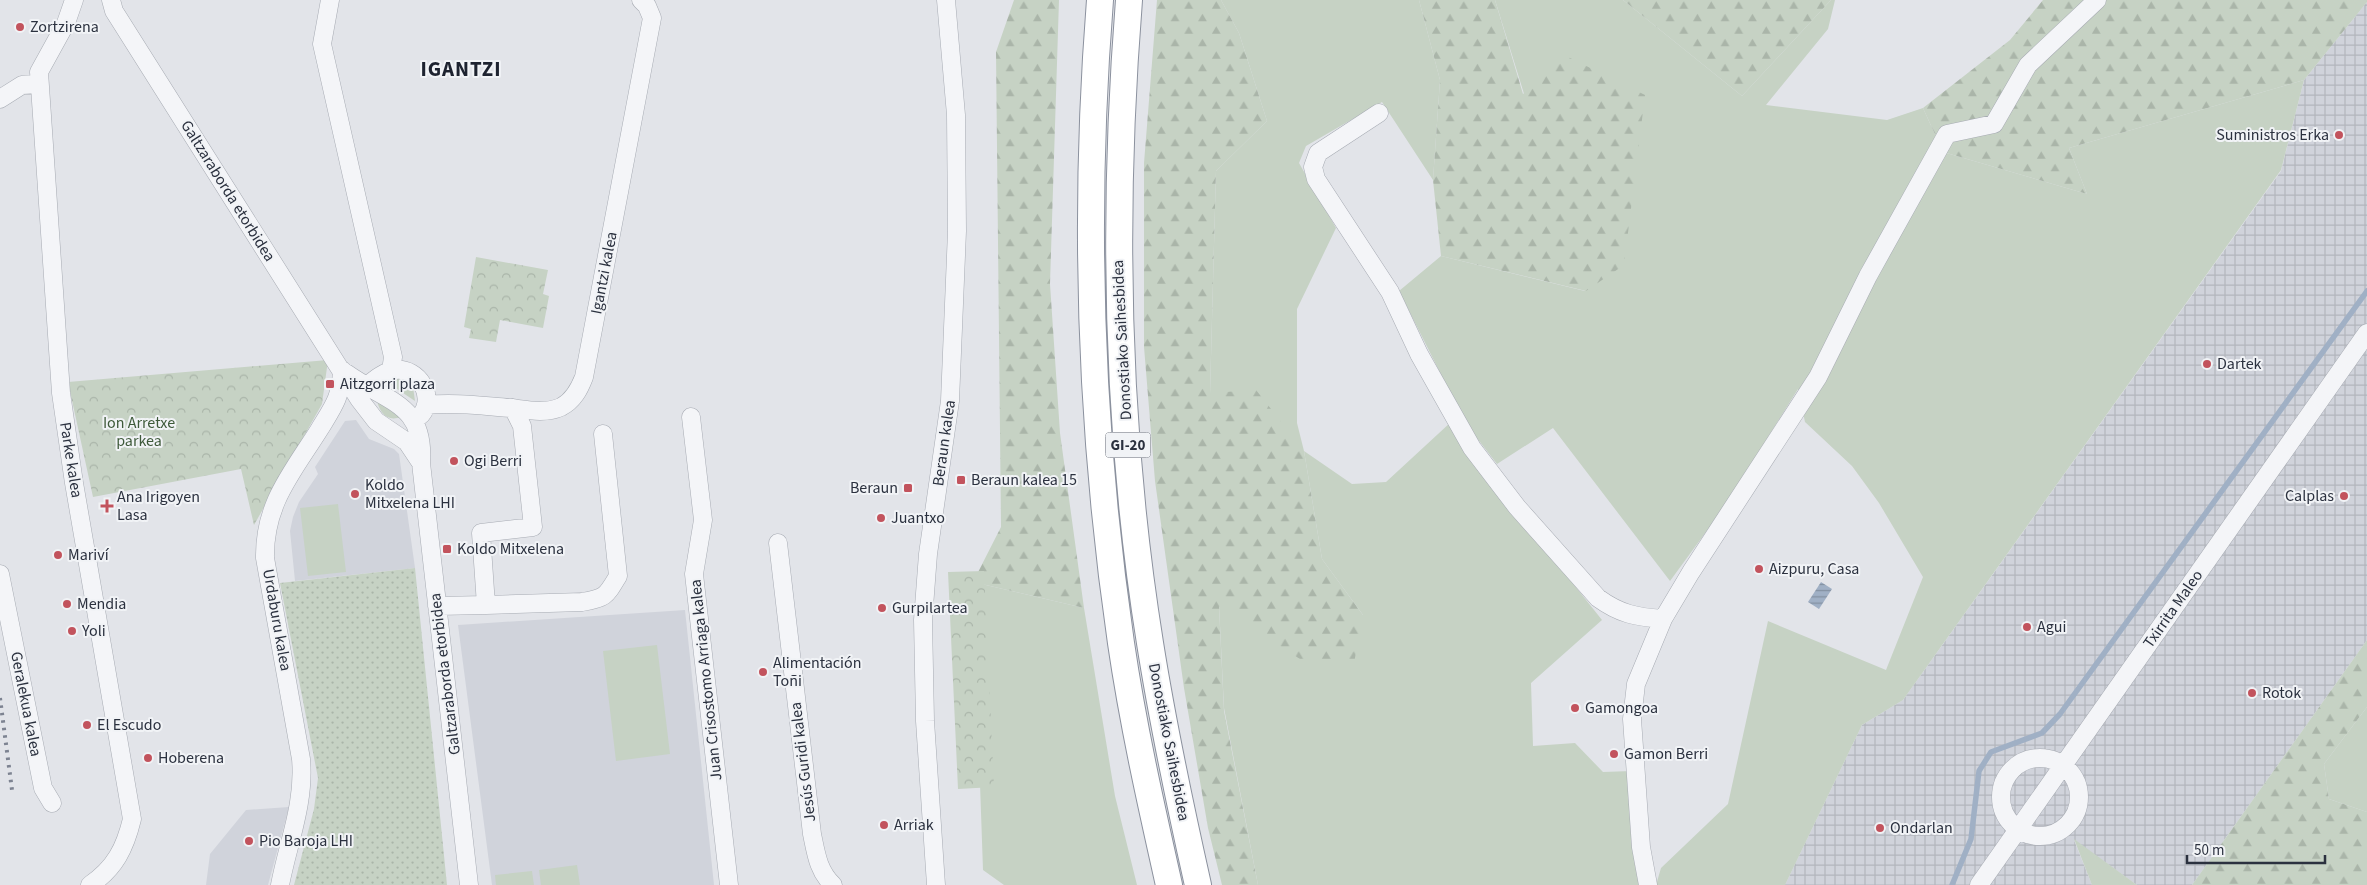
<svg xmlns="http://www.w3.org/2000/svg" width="2367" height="885" font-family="'Source Sans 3',sans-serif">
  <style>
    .built { fill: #d0d3db }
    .industrial { fill: url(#industrial-grid) }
    .grass { fill: #c6d2c4 }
    .forest { fill: url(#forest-firs) }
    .park { fill: url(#park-crowns) }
    .garden { fill: url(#garden-dots) }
    .water { fill: url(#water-rules) }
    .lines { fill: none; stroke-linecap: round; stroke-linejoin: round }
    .stream { stroke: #a0b0c5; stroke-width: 5.5 }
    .minor-casing { stroke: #a7abb3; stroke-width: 19 }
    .highway-casing { stroke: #8b919e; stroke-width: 28 }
    .minor { stroke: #f4f5f8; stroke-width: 18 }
    .highway { stroke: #fff; stroke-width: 26 }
    .rail { stroke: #7d8391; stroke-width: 4; stroke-dasharray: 2.5 5; stroke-linecap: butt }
    .poi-dot { fill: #c2535d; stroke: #f1f3f6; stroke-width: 2 }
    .labels { text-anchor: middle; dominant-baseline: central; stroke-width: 4; stroke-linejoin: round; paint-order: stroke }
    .shield { fill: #f1f3f6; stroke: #666b76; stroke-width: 1 }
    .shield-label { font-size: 15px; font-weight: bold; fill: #2b313f }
    .poi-label { font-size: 16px; fill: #2b313f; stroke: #f1f3f6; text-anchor: start }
    .street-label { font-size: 16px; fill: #2b313f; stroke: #f1f3f6 }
    .park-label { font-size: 16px; fill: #3e5a3a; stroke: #f1f3f6 }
    .district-label { font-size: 21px; font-weight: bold; letter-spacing: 1px; fill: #1e2330; stroke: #f1f3f6 }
  </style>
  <defs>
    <pattern id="industrial-grid" width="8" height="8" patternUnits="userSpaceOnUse" patternTransform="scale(1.25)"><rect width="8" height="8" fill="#d0d3db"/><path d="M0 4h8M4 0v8" fill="none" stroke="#b3b6bd"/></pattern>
    <pattern id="forest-firs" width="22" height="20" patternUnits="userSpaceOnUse" patternTransform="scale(1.25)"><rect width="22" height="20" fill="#c6d2c4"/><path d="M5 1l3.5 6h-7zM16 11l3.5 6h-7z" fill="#aab5a9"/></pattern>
    <pattern id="park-crowns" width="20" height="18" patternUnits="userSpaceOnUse" patternTransform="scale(1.25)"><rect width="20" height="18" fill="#c6d2c4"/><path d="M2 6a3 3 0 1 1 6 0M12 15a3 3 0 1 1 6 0" fill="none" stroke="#aab5a9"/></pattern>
    <pattern id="garden-dots" width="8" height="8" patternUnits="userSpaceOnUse" patternTransform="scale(1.25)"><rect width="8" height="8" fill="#c6d2c4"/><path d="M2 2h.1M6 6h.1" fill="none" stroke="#aab5a9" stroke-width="1.8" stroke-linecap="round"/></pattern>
    <pattern id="water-rules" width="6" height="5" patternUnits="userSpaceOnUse" patternTransform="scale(1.25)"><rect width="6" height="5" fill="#a0b0c5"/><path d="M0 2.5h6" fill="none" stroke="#8390a1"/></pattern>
  </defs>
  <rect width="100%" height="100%" fill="#e2e4e9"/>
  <path class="built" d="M356,420L369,439L394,449L399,454L415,568L295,581L290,531L293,517L299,502L318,474L315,467L345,421Z
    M685,610L714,885H492L458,625Z
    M289,807L268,885H206L210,854L246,810Z"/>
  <path class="industrial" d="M2367,2V640L2192,885H2137L2074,840L2092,885H1785L1862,725L1903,700L2281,171L2304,80Z"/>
  <path class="grass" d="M1221,0H1419L1440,80L1433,180L1382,102L1306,146L1299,163L1336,228L1297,309V423L1304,451L1352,484L1386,482L1451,422L1504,497L1602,620L1531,683L1533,746L1575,743L1603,772L1632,771L1643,885H1258L1224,708L1219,605L1363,615L1322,559L1304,451L1210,394L1216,171L1267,121L1239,33Z
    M1495,0H1623L1742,96L1831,0H1835L1828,29L1766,105L1887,120L1923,108L1943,152L2087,194L2069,148L2304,80L2281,170L1903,700L1862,725L1785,885H1656L1661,868L1728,804L1768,621L1886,670L1923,577L1879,503L1852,466L1805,422L1798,389L1725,506L1670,581L1553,428L1497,464L1466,424L1399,291L1441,256L1585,291Z
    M398,379L405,380L413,387L415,401L388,383Z
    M377,401L401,417C387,422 380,413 377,401Z
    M338,504L346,572L308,576L300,508Z
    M973,582L1084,608L1115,796L1137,885H1004L983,870Z
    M657,645L670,754L616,761L603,651Z
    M2367,707V812L2329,799L2324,764Z
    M2074,839L2137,885H2092Z
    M577,865L580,885H541L539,870Z
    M532,871L534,885H496L495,875Z"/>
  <path class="forest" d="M1014,0H1059L1050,284L1060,433L1084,608L973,582L1001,527L996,52Z
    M1157,0H1221L1239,33L1267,121L1216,171L1210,393L1256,390L1304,451L1322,559L1363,615L1354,663L1303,661L1219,606L1224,711L1258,885H1222L1208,828L1184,688L1155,481L1144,347V163Z
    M1419,0H1495L1523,94L1564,55L1645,95L1624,265L1586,291L1441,256L1433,180L1440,80Z
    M1623,0H1831L1742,96Z
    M2043,0H2367V2L2304,80L2069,148L2087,194L1943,152L1923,108L2010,40Z
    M2367,640V707L2324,764L2329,799L2367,812V885H2192Z"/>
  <path class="park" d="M476,257L548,270L543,294L549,296L543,328L500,320L496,342L469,338L471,329L464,327Z
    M328,360L322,404L254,525L241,469L93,497L68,382Z
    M984,571L994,787L958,789L948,572Z"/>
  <path class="garden" d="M415,568L447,885H294L314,809L318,778L280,583Z"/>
  <path class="water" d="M1821,582L1832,589L1819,609L1808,602Z"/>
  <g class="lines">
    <path class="stream" d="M1952,885L1971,839L1979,771L1991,752L2042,733L2060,714L2367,291"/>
    <g class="minor-casing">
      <path id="minor" d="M74,0L66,23L39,72L61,393L74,483L132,819C125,848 115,868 90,885
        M111,0L114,11L359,399L376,421L407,442L421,463
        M330,0L322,44L393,357L391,371
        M0,99L22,85L39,84
        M1379,113L1318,153L1313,167L1316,179L1390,292L1419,354L1472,448L1517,507L1598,598C1620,614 1636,617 1663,619
        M346,373C388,403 425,403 421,463L469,885
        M359,392C370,384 381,372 395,370C419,367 436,397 421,415
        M426,405C455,402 483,406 511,408C527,410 546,414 561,407C573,401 579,390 584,377L652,18L647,6L641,0
        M691,417L703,520L694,574L729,885
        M778,543L812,834C816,853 818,871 833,885
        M0,574L43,788L52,803
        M486,605L582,602C606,598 606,596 618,576L603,434
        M437,606L486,605L481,533L533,527L522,426L513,408
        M2001 797a39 39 0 1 1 78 0a39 39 0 1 1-78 0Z
        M280,885C288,843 305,803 301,759L265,558C264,504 292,473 319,430C333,407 341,398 342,370
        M936,885L925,721L923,620L928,554L950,401L957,231L956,115L946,0
        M1648,885L1641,847L1632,719L1636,684L1663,619L1691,572L1818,377L1868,276L1947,134L1994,124L2028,65L2097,0
        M1979,885L2367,333"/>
    </g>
    <g class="highway-casing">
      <path id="highway" d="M1100,0C1083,215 1090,430 1121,643C1133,725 1151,805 1169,885
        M1129,0C1112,214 1116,431 1150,643C1163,725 1180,805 1198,885"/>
    </g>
    <use href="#minor" class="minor"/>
    <use href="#highway" class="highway"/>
    <path class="rail" d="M0,698L12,790"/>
  </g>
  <g class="poi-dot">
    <circle cx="20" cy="27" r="5"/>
    <circle cx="2339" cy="135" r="5"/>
    <circle cx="2207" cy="364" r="5"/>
    <rect x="325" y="379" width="10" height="10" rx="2.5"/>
    <circle cx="454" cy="461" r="5"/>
    <rect x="956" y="475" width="10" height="10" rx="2.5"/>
    <rect x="903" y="483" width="10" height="10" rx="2.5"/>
    <circle cx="355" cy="494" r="5"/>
    <circle cx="2344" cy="496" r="5"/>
    <path d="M104.5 498.5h5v5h5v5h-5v5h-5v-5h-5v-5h5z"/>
    <circle cx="881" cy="518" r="5"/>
    <rect x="442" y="544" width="10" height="10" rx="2.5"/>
    <circle cx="58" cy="555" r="5"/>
    <circle cx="1759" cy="569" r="5"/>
    <circle cx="67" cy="604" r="5"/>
    <circle cx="882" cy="608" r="5"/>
    <circle cx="2027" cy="627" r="5"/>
    <circle cx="72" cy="631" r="5"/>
    <circle cx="763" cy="672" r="5"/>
    <circle cx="2252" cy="693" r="5"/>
    <circle cx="1575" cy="708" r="5"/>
    <circle cx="87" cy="725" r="5"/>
    <circle cx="1614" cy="754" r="5"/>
    <circle cx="148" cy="758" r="5"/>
    <circle cx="884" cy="825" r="5"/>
    <circle cx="1880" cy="828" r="5"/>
    <circle cx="249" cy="841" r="5"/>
  </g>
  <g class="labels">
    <rect class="shield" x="1105.5" y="432.5" width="45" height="25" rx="4"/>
    <g class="shield-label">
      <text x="1128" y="445">GI-20</text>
    </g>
    <g class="poi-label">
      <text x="30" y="27">Zortzirena</text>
      <text x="2329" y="135" text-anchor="end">Suministros Erka</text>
      <text x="2217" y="364">Dartek</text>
      <text x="340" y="384">Aitzgorri plaza</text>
      <text x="464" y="461">Ogi Berri</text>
      <text x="971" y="480">Beraun kalea 15</text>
      <text x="365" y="485">Koldo<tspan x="365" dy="18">Mitxelena LHI</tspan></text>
      <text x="898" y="488" text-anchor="end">Beraun</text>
      <text x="2334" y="496" text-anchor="end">Calplas</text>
      <text x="117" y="497">Ana Irigoyen<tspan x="117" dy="18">Lasa</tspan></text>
      <text x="891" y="518">Juantxo</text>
      <text x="457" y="549">Koldo Mitxelena</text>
      <text x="68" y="555">Mariví</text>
      <text x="1769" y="569">Aizpuru, Casa</text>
      <text x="77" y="604">Mendia</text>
      <text x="892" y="608">Gurpilartea</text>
      <text x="2037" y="627">Agui</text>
      <text x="82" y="631">Yoli</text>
      <text x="773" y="663">Alimentación<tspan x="773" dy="18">Toñi</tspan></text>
      <text x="2262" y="693">Rotok</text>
      <text x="1585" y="708">Gamongoa</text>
      <text x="97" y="725">El Escudo</text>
      <text x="1624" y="754">Gamon Berri</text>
      <text x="158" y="758">Hoberena</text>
      <text x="894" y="825">Arriak</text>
      <text x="1890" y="828">Ondarlan</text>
      <text x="259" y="841">Pio Baroja LHI</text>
    </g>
    <g class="street-label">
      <text transform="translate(228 191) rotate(58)">Galtzaraborda etorbidea</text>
      <text transform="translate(604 273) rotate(-79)">Igantzi kalea</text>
      <text transform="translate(1122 340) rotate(-93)">Donostiako Saihesbidea</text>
      <text transform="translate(944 443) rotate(-82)">Beraun kalea</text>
      <text transform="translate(71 460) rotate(81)">Parke kalea</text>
      <text transform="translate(2173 609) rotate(-55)">Txirrita Maleo</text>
      <text transform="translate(277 620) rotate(80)">Urdaburu kalea</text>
      <text transform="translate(445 674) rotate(-97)">Galtzaraborda etorbidea</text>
      <text transform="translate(706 680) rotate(-96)">Juan Crisostomo Arriaga kalea</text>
      <text transform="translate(26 704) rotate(79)">Geralekua kalea</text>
      <text transform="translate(1169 742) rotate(79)">Donostiako Saihesbidea</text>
      <text transform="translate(803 762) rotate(-97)">Jesús Guridi kalea</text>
    </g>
    <g class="park-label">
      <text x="139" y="423">Ion Arretxe<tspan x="139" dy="18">parkea</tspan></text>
    </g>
    <g class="district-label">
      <text x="461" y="69">IGANTZI</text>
    </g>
  </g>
  <path d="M2187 855v8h138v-8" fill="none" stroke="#2b313f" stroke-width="2.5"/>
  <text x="2194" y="855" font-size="15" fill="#2b313f" stroke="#f1f3f6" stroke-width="4" paint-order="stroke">50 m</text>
</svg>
